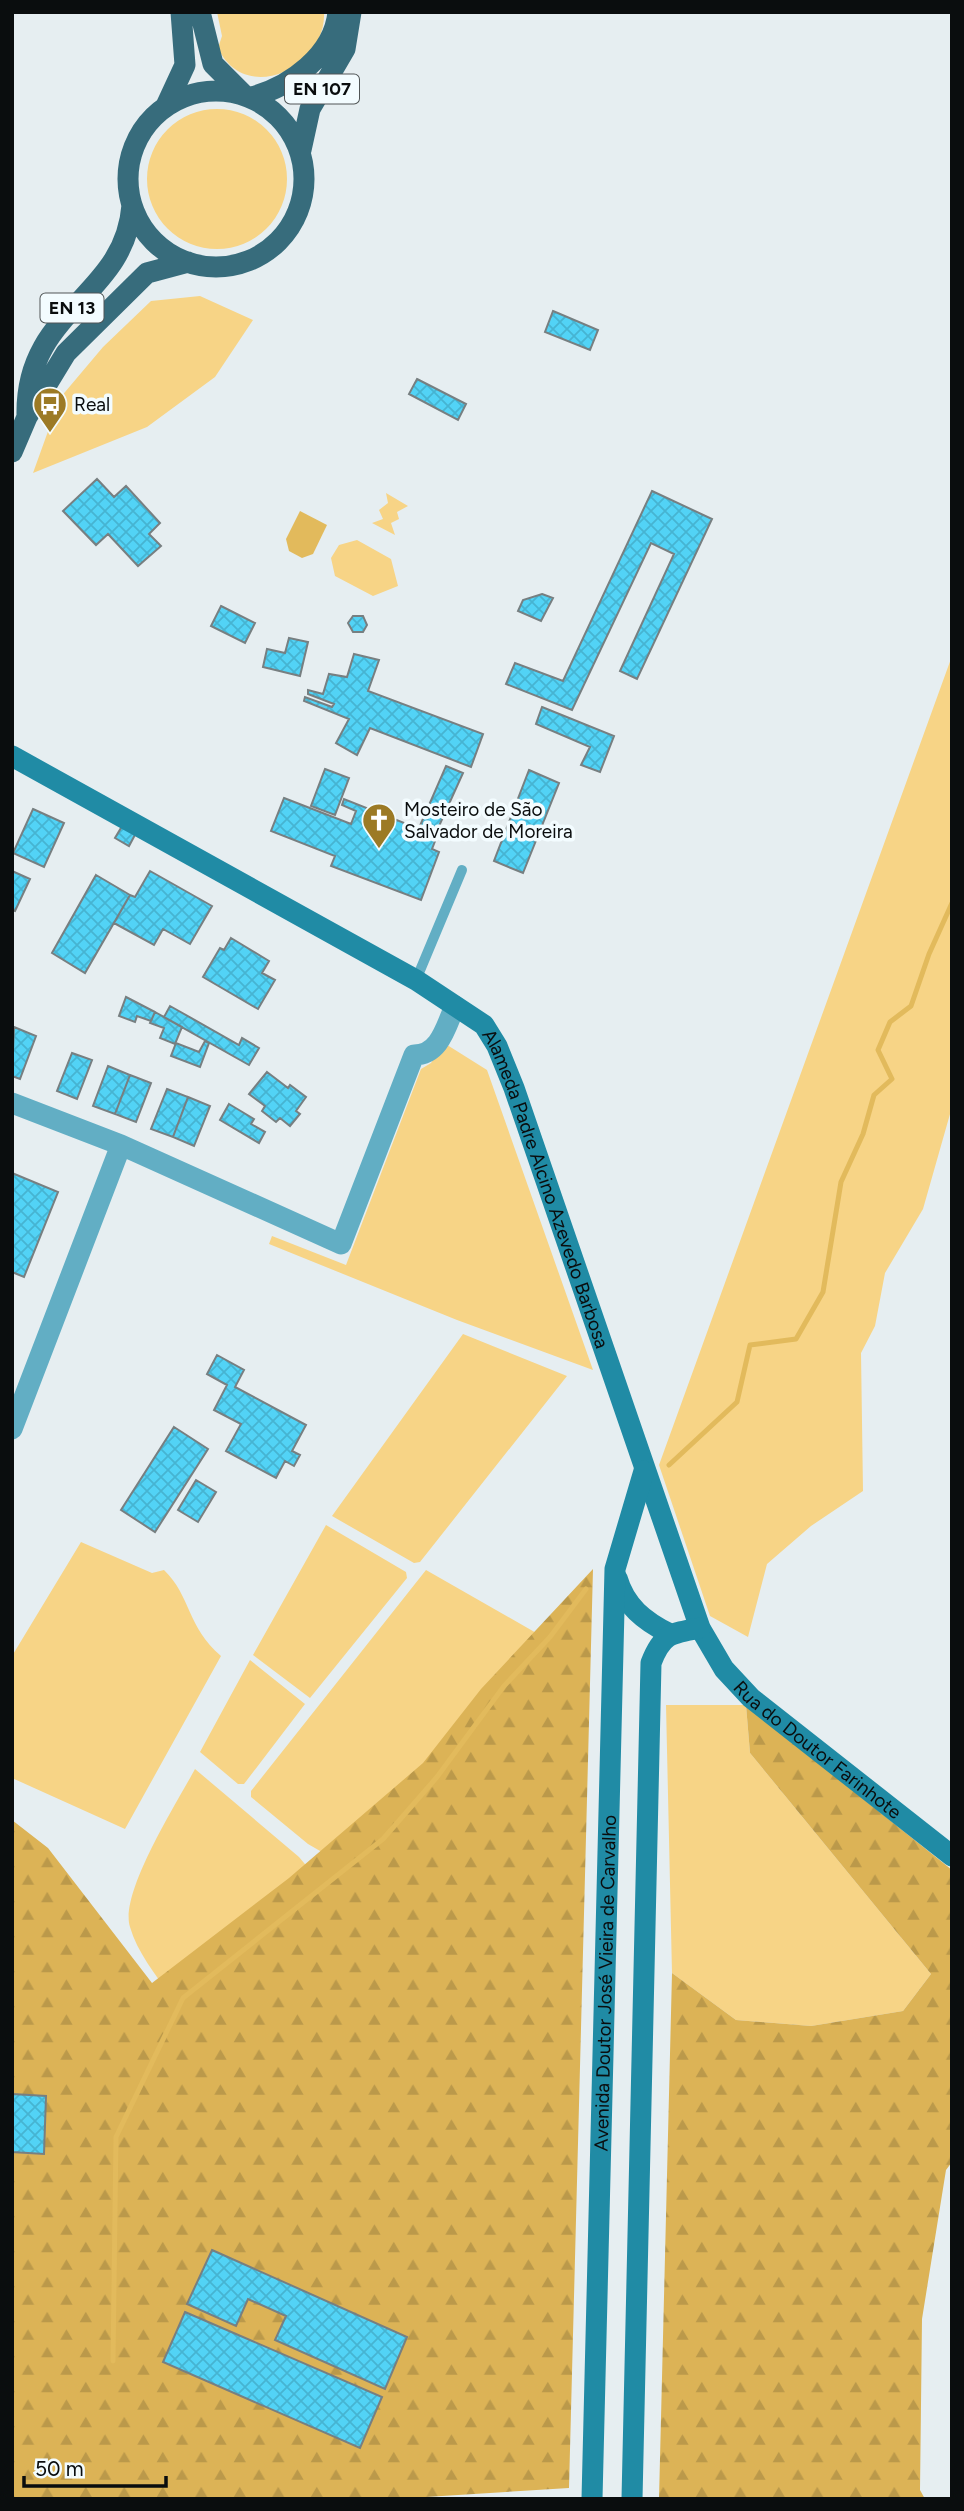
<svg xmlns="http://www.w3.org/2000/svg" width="964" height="2511" font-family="Figtree,sans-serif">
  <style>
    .green { fill: #f7d486 }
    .forest { fill: url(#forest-firs) }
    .water { fill: #e2ba5c }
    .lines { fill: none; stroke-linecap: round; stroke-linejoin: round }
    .stream { stroke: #e2ba5c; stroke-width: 5 }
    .building { fill: url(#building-cross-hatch); stroke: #777f81; stroke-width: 2 }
    .lane { stroke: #62aec4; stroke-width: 10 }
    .street { stroke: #62aec4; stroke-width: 21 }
    .secondary { stroke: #208ba5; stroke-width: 21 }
    .primary { stroke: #376c7c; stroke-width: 21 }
    .labels { text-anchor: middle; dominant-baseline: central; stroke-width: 7; stroke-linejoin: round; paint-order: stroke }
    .shield { fill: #f3fcff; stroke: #505556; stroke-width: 2 }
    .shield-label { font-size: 18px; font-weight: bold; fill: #0a0d0e }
    .poi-label { font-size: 19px; fill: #0a0d0e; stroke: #f3fcff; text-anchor: start }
    .street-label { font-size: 19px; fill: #0a0d0e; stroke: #f3fcff }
  </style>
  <defs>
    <pattern id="forest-firs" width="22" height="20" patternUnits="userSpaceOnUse" patternTransform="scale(1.75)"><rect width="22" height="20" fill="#dcb356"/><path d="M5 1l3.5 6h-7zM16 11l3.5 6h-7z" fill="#bb994a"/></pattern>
    <pattern id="building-cross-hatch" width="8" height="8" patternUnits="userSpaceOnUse" patternTransform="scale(1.75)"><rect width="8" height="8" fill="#52d3f6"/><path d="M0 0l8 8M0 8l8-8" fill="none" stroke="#46b4d2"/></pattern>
  </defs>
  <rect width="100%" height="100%" fill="#e6eef1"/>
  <path class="green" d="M217,12H324C327,66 246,107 218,48L222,36Z
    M147 179a70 70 0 1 1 140 0a70 70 0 1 1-140 0Z
    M200,296L253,320L215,377L147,427L33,473L60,398L103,347L151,301Z
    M386,493L408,506L397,512L399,519L391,523L395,535L372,523L383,519L379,510L388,503Z
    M357,540L391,559L398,586L373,596L335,576L331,558L339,545Z
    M952,656V1107L923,1209L885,1273L875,1326L861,1353L863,1491L811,1526L767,1564L748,1637L710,1616L659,1465Z
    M444,1043L487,1070L593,1370L457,1320L269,1244L272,1236L346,1265L421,1069L431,1063Z
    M463,1334L567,1376L420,1562L414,1563L332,1516Z
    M326,1525L406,1572L407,1578L310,1698L253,1655Z
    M81,1542L152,1573L164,1570C191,1596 187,1627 221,1656L125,1829L12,1778V1656Z
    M426,1570L538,1634L474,1710L334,1859L308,1844L251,1797V1791Z
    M250,1660L305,1704L244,1784H238L200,1752Z
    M666,1705H746L750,1753L931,1974L903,2011L811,2026L736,2020L672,1973Z
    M195,1769L299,1857L320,1882L171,1997C156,1975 137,1952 130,1927C119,1893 178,1801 195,1769Z"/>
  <path class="forest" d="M593,1569L569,2488L394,2499H12V1820L48,1848L152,1983L289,1878L423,1763L481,1689Z
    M746,1705L952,1870V2162L946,2170L922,2319L920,2490L925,2499H659L672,1973L736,2020L811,2026L903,2011L931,1974L750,1753Z"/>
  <path class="water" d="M300,511L327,525L313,554L302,558L289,551L286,539Z"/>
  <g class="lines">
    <path class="stream" d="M669,1465L737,1402L750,1345L796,1339L823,1292L841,1182L863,1134L874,1095L892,1079L878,1050L890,1022L911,1006L929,954L952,903
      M113,2361L116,2137L183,1998L383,1839L437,1777L504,1686L550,1637L586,1589"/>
  </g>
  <path class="building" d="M553,311L598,330L590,350L545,332Z
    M417,379L466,404L458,420L409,394Z
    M97,479L114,497L126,486L160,523L149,534L161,546L138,566L108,534L96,545L63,511Z
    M652,491L712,519L637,679L620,671L674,554L651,543L572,710L506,684L515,663L563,681Z
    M542,594L553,598L541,621L518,611L523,600Z
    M221,606L255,623L245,643L211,626Z
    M353,616H363L367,625L363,632H353L348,623Z
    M289,638L308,642L300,676L263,667L267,649L285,653Z
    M354,654L379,660L368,691L483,734L471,767L370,728L357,755L336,743L349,719L304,701L305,697L332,707L334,704L308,694V690L323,694L329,674L347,677Z
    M542,707L614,736L600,772L581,765L590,747L536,724Z
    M446,766L463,773L435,835L419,828Z
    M325,769L349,778L335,815L311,806Z
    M529,770L559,783L523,873L494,861Z
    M284,798L351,824L356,811L342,805L344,799L437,836L432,849L439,852L421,900L331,866L335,856L271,831Z
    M33,809L64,823L44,867L13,853Z
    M124,823L137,831L129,846L115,838Z
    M12,871L30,879L15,911L12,910Z
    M150,871L212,906L190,944L163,929L154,945L114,923L130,895L135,897Z
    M96,875L130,895L85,973L52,953Z
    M231,938L269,961L262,973L275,980L258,1009L203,977L220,948L224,950Z
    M126,997L155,1012L151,1021L137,1016L135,1022L119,1016Z
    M170,1006L239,1045L242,1038L259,1048L249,1065L164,1017Z
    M155,1012L182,1027L175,1044L160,1038L164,1028L150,1023Z
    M14,1027L36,1036L20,1079L12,1076Z
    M205,1041L209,1043L200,1067L171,1056L176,1043L199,1052Z
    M72,1053L92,1060L77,1099L57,1091Z
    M108,1066L130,1075L115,1114L93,1106Z
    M267,1072L288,1088L290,1085L306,1097L296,1111L300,1114L290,1126L280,1118L276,1122L262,1111L265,1106L249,1094Z
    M130,1075L151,1083L136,1122L115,1114Z
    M167,1089L188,1097L173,1137L151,1129Z
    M188,1097L210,1106L194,1146L173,1137Z
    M229,1104L254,1119L251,1124L265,1132L259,1143L220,1120Z
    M12,1173L58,1192L24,1277L12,1272Z
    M217,1355L244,1370L235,1387L306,1425L292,1451L300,1455L294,1466L285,1461L276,1478L226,1451L241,1424L214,1410L227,1385L207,1374Z
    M174,1427L208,1449L155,1532L121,1510Z
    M196,1480L216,1492L198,1522L178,1510Z
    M12,2094L46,2096L44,2154L12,2152Z
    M212,2250L407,2337L385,2389L275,2340L286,2316L248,2299L236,2326L187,2304Z
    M185,2312L382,2397L360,2448L163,2362Z"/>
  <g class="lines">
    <path class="lane" d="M416,980L462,870"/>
    <path class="street" d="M12,1103L121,1145L341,1244L414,1055C440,1055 446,1026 455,1006
      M12,1429L121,1145"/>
    <g class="secondary">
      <path id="s1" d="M12,756L416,980L484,1025L497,1046L514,1088L700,1628L724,1669L751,1698L952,1856"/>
      <path d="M617,1578C625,1606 644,1621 670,1634"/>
      <path id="s2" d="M592,2499L615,1569L644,1471"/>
      <path d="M632,2499L651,1663C662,1634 671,1633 700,1628"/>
    </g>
    <path class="primary" d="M200,12L213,64L243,94
      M128 179a88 88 0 1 1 176 0a88 88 0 1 1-176 0Z
      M251,97C290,87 334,55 338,12
      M166,106L185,65L181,12
      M301,150L310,109L345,49L351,12
      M27,415C25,308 125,299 132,205
      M12,452L27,417L66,353L147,273L188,262"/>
  </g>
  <defs>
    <g id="bus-pin" transform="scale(1.75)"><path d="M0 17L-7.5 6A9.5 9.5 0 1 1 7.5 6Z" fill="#9c7a25" stroke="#f3fcff"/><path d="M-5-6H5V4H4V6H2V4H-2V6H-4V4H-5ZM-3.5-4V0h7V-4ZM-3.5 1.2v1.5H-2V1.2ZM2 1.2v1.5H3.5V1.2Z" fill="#fff"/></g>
    <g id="church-pin" transform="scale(1.75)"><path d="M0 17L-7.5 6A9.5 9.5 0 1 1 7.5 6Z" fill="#9c7a25" stroke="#f3fcff"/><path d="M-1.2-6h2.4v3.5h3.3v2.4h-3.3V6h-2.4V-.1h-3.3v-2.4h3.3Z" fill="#fff"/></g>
  </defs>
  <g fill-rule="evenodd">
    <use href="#bus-pin" x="50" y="404"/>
    <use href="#church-pin" x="379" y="820"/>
  </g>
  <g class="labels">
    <g class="shield">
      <rect x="285" y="74.5" width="74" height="29" rx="5"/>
      <rect x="40.5" y="293.5" width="63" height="29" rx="5"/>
    </g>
    <g class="shield-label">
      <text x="322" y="89">EN 107</text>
      <text x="72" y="308">EN 13</text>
    </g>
    <g class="poi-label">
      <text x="74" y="404">Real</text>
      <text x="404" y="809">Mosteiro de São<tspan x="404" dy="22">Salvador de Moreira</tspan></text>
    </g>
    <g class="street-label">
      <text stroke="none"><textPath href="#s1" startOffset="719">Alameda Padre Alcino Azevedo Barbosa</textPath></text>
      <text stroke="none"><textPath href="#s1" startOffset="1356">Rua do Doutor Farinhote</textPath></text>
      <text stroke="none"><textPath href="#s2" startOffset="516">Avenida Doutor José Vieira de Carvalho</textPath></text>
    </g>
  </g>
  <rect width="964" height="2511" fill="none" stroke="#0a0d0e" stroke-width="28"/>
  <path d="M24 2476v10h142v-10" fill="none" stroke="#0a0d0e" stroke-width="3.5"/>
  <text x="35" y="2476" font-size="21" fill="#0a0d0e" stroke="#f3fcff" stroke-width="5" paint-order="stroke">50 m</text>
</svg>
